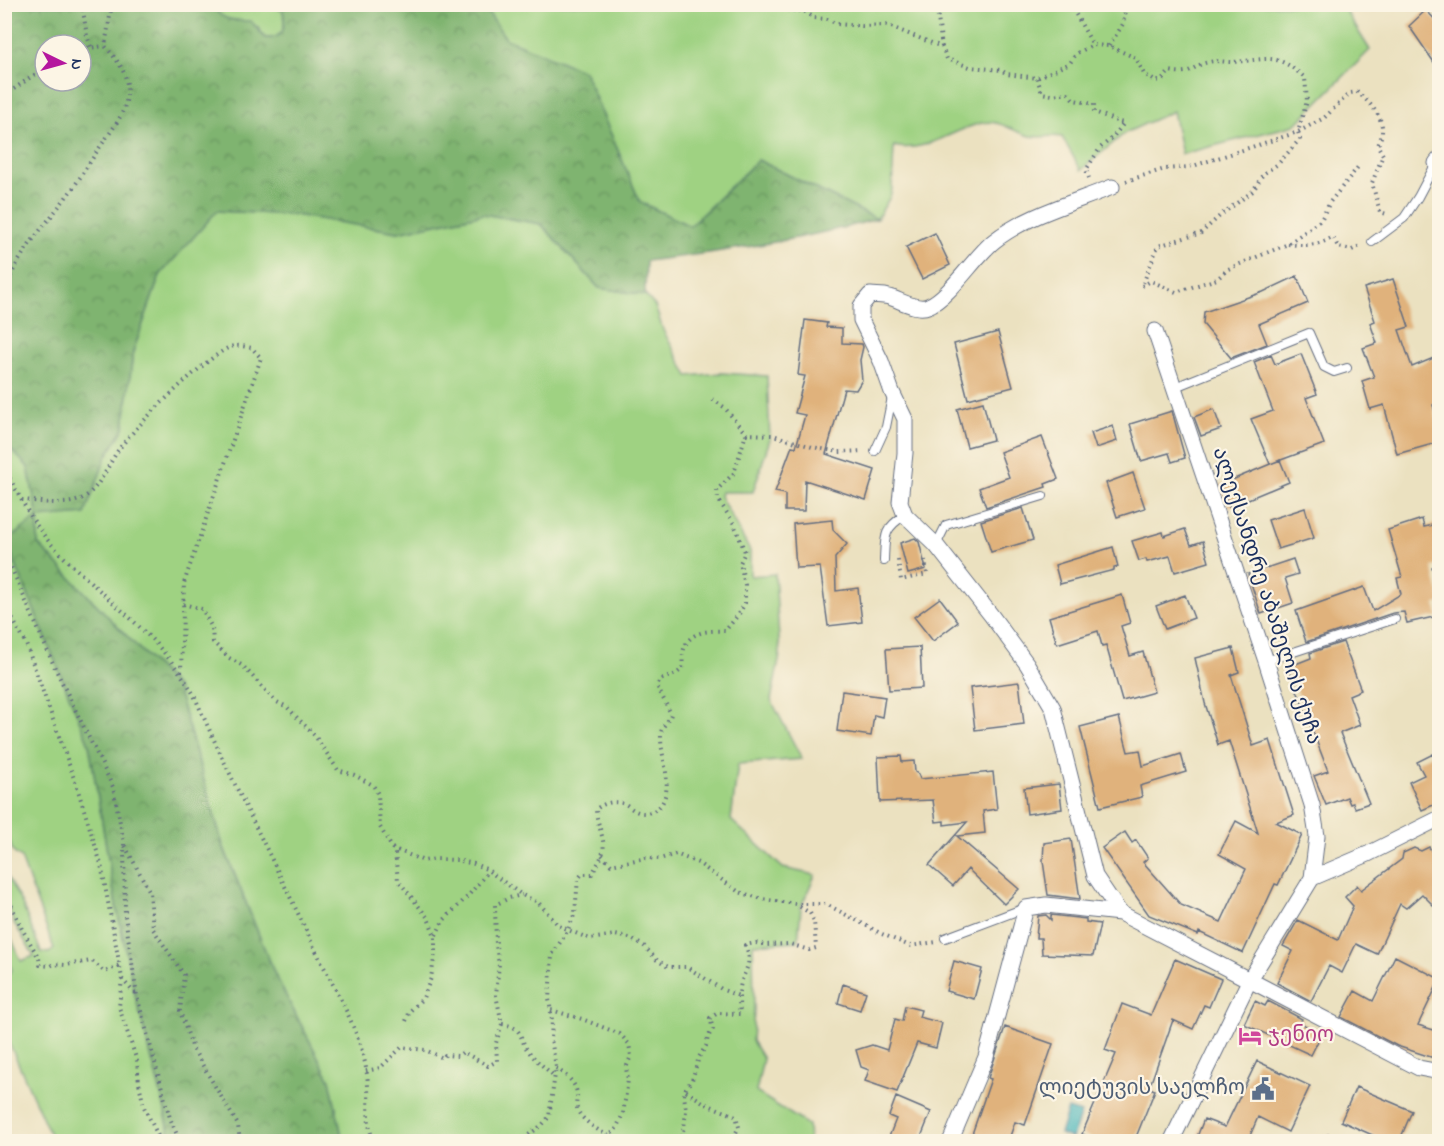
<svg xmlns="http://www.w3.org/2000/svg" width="1444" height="1146" font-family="'Indie Flower','Noto Sans Georgian',sans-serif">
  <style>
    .green { fill: #9fd282; stroke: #5d8070; stroke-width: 1.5 }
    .forest { fill: url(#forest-crowns); stroke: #4d7267; stroke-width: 1.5; fill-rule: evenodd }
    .water { fill: #44b4ba; stroke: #30728c; stroke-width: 1.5 }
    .building { fill: #e0b27b }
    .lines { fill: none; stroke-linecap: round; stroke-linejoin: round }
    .service-casing { stroke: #646d80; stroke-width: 10 }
    .minor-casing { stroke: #646d80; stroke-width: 17 }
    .path { stroke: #646d80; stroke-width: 4; stroke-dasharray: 1.5 4.5; stroke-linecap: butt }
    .service { stroke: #fff; stroke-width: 8 }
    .minor { stroke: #fff; stroke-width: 15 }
    .labels { text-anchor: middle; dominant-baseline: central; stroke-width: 4.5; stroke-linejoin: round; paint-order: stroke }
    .street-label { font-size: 21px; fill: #1b2f5e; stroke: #fcf5e5 }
    .hotel-label { font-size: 21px; fill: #b23c85; stroke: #fcf5e5; text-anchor: start }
    .service-label { font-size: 21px; fill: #4e5e75; stroke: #fcf5e5; text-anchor: end }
  </style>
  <defs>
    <pattern id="forest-crowns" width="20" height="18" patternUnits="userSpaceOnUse" patternTransform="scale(1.5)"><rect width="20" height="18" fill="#7fb470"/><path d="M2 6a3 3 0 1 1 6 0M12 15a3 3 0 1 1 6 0" fill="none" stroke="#67935f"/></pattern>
  </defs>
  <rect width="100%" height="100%" fill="#fcf5e5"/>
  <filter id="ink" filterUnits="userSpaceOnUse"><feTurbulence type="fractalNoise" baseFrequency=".0167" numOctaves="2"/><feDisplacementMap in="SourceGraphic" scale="12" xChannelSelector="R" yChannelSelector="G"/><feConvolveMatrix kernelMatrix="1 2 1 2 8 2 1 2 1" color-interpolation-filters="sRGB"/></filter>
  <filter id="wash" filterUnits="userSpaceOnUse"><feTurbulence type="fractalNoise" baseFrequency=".008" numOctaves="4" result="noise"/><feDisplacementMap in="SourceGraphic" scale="24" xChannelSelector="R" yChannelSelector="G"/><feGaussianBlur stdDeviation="1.35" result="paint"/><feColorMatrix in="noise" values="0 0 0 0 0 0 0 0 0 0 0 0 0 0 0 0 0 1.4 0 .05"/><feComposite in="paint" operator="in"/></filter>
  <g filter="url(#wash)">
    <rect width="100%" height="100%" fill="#ebe1c0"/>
    <path class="green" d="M213,5H272L283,11C286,27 284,39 265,38C262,34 260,28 256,26C240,15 223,27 213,5Z
      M483,5H1342L1370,50L1295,125L1182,154L1173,111L1125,133L1081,170L1062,137C1051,135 1040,138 1030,136C1013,132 1000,119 982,123C953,129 925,154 894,146L892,189L890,197L877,219L758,160L690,226L640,202L584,71L506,39Z
      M216,211L295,215L398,232L483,214L541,224L599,288L645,295L655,306L663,330L688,376L721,373L767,376L770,439L753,492H721L720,496L750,551V576L775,574L780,655L771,700L802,759L738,764L731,820L783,868L815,875L801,907L798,941L753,944L754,1009L752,1041L763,1059L756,1092L808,1125L809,1141H343L330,1080L275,975L223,845L177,688L38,544V518L6,541L89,744L116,905L136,999L164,1106L171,1141H53L10,1045L5,1027V976L12,970L5,954V923L21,961L34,956L14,923L5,899L4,871L22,904L41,952L49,953L54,949L21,858L13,852L5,828V443L28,467L38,517L85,514L106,457L124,428L133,352L160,275Z"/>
    <path class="forest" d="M4,5H213C221,22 235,20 251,21L265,38C284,40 286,27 283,11L272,5H483L506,39L584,71L640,202L690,226L758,160L877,219C801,240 724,252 646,261L645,295L599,288L541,224L483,214L398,232L295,215L217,211L160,275L133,352L124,428L106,457L85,514L38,518V544L177,688L223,846L275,975L330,1080L343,1141H171L164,1106L136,999L116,905L89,744L6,541L38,517L28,467L5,443ZM45,45H81V81H45Z"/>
    <path class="water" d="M1068,1109L1081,1113L1072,1138L1060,1134Z"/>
    <g id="blocks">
      <path class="building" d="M1426,10L1440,25V71L1409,26Z
        M935,233L950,265L922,279L906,247Z
        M1297,276L1308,303L1259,324L1267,344L1231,358L1203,324L1204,312L1263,292Z
        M1393,279L1409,327L1399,330L1412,367L1436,357L1440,367V402L1433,405L1440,430V442L1397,454L1384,405L1370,409L1362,381L1374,377L1363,348L1377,343L1370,323L1375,321L1364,288Z
        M805,320L827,323L826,327L842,328V343L862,344L863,347L860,360L862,380L856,390L844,389L826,454L875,470L866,500L805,480L804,511H785V494L775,492L792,446L796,447L805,415L795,413L805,376L798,375Z
        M998,332L1013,387L968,399L954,344Z
        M1301,354L1317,394L1306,398L1324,444L1270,464L1251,419L1273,411L1254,362L1271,355L1275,364Z
        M983,402L993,440L967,447L957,409Z
        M1214,409L1221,429L1201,436L1194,417Z
        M1172,411L1185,458L1172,462L1169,453L1141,461L1130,424Z
        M1113,426L1117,441L1096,448L1091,433Z
        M1042,437L1058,479L1045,484L1046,487L986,507L979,488L1009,477L1000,452Z
        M1280,460L1289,482L1229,507L1220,485Z
        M1133,473L1145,508L1117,517L1106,483Z
        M1023,508L1033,540L991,552L981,521Z
        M1305,508L1314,538L1278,549L1268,520Z
        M1422,519L1424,527L1440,523V565L1432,567L1440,598V603L1435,604L1438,616L1407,623L1404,612L1393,613L1306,642L1296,611L1364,587L1373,611L1401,594L1397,578L1402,577L1388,530Z
        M832,520L833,530L847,544L835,558L836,591L858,588L862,622L828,626L820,567L796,568L793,524Z
        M1185,529L1191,545L1203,541L1209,562L1175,572L1170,556L1147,562L1146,559L1139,561L1132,541L1163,532L1164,536Z
        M915,538L919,542L926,569L908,574L900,543Z
        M1113,547L1118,567L1114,568V570L1060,584L1055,565Z
        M1293,559L1298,574L1285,578L1293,603L1261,614L1248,574Z
        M1122,595L1130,623L1121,626L1130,656L1143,652L1154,692L1122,701L1106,645L1102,646L1098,631L1057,644L1049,617Z
        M1185,595L1194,618L1165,629L1156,606Z
        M940,598L958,622L933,641L914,617Z
        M1343,642L1361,690L1349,695L1360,725L1340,733L1369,803L1355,808L1353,803L1350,804L1347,797L1326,805L1314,776L1328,771L1288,667L1311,658L1310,653Z
        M920,647L922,688L889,690L886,649Z
        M1233,648L1239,672L1231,675L1253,746L1270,740L1294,815L1276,822L1302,835L1278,885L1275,884L1243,953L1199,932L1198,935L1149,915L1102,848L1125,832L1132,843L1136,840L1148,858L1143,862L1181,905L1221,922L1246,869L1219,854L1236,821L1258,833L1229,741L1218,745L1205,703L1195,658Z
        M1019,682L1024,724L975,730L970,688Z
        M842,691L885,697L882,717L874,715L871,736L837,731Z
        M1119,717L1128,752L1140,750L1143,766L1181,754L1186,772L1140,786L1142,797L1100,807L1080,727Z
        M1433,754L1440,768V806L1438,803L1422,810L1409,782L1424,775L1417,762Z
        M901,756L902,762L914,761L915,772L918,774L920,779L993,772L997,809L983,811L985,833L957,836L1019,889L1004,904L968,869L953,886L929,865L967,822L944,825V821L936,822L933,800L880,802L878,757Z
        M1059,784L1062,809L1027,814L1024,788Z
        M1071,839L1080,899L1048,895L1043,861L1044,843Z
        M1429,847L1440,864V912L1422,894L1406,908L1400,904L1377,954L1356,944L1342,973L1329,966L1311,1001L1277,983L1293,951L1283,946L1298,920L1338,940L1353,906L1345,897L1357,885L1361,890L1402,859L1403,853L1414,848L1421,851Z
        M1046,915L1051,920V915L1086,919V922L1100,924L1093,956L1042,954L1041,938H1036L1038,916Z
        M1395,956L1440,979L1418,1025L1440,1032V1060L1397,1046L1341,1017L1355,991L1373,1001Z
        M1175,959L1221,979L1209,1007L1204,1005L1193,1029L1173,1020L1149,1088L1155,1090L1134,1142H1100L1082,1134L1116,1054L1105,1050L1122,1004L1151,1015Z
        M954,961L982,969L974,999L946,991Z
        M843,984L866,992L860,1010L838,1003Z
        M1255,1001L1265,1006L1268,1001L1302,1019L1300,1023L1322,1033L1311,1055L1244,1024Z
        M905,1006L921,1010L919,1017L942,1023L936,1048L917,1043L897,1092L865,1081L869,1070L861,1067L856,1050L872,1045L887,1050L895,1019L902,1021Z
        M1005,1027L1053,1044L1025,1125L1015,1122L1008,1142H993L972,1134L991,1079L988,1078Z
        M1257,1061L1310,1086L1288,1132L1258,1117L1249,1138L1258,1142H1195L1204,1119L1225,1127Z
        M1356,1087L1412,1111L1399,1142H1388L1341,1121Z
        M896,1097L931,1112L919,1142H887L896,1119L889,1116Z"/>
    </g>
  </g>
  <g filter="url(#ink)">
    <use href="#blocks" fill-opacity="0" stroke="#646d80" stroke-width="1.5"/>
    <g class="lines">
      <g class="service-casing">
        <path id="service" d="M1372,242L1404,218L1418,197L1436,163
          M1175,387L1309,333L1324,367L1334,372L1347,368
          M875,451L886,427L892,397
          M936,545L946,525L1043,496
          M884,561C885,536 883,529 905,515
          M1266,661L1395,619
          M945,938L1025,908
          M1319,1142C1332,1135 1347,1139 1361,1142"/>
      </g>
      <g class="minor-casing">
        <path id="minor" d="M1436,163L1440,158
          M1112,187C1073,203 1027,215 994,241C975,256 949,298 928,306C917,311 900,300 889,297C883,295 876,296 870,295L861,306V320L881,361L892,392L905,419V453L900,502L905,515L936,545L991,615L1027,664L1053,708L1095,876L1120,913L1419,1068L1440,1072
          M1155,331L1266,661L1312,805L1317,836L1312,878
          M950,1142L986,1057L1026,908L1046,905L1120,913
          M1171,1142L1249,981L1312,878L1368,854L1440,818"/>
      </g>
      <path class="path" d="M82,4L87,36L91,47
        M777,4L785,10L804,11L814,18L827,19L837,24L862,26L886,25L942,47L947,59L970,67L1001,70L1007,74L1037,78L1070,63L1077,53L1093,45L1109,46L1136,58L1144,74L1155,81H1161L1170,71C1193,76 1190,66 1209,62C1217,60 1224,62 1232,62C1268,60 1275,51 1305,78L1307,101L1298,132L1300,139L1278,164L1263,174L1253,191L1222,214L1201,233L1158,246L1142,286
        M936,4L942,47
        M1038,4L1039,7L1042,4
        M1070,4L1093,45
        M1109,46L1123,24L1125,10L1127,4
        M81,49L105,46
        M1037,78L1042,93L1052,95L1068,93L1074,100L1094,104V112C1105,115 1112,121 1124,123L1113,137L1100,148L1086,170L1089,178
        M4,96L45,67
        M1126,181L1165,169L1190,167L1298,132L1324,118L1350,93L1357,92C1367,100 1384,116 1382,132C1382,136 1379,142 1378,146L1383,155L1372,183L1380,212L1387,214
        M1288,244C1304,246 1318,246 1333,237L1338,247L1352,250L1360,246
        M1142,286L1151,281L1176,292L1217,279L1228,269L1288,244L1321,220L1330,202L1358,167
        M4,293C16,255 44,227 67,196C78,182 87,166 98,150C111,130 130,111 127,85C125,68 115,58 105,46L112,4
        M746,434L773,435L812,447L839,452L863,451
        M4,468C18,493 33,525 53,546C100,596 160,634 194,695C230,779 273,859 311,941C328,977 349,1010 361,1048C365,1060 368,1076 368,1088C369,1108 366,1123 374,1142
        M22,500C39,501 65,507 81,499C100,489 107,466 119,449C133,429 213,349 234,346C240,345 247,347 252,348L261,358L184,583L181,672
        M4,551L55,668L113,787L124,843L125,916L137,996L170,1118L180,1142
        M898,560L901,580L927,574L925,560
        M4,603L26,644L76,784L101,864L122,978L119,1007L137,1061L139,1083L144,1107L161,1142
        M183,604L202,609L212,628L213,642L229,658L243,666L275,701L287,707L315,736L338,770L354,775L373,785L378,794L380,827L395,853L398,880L428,918L435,936V953L431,978L423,998L410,1011L406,1021
        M125,846L150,892L153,929L184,975L180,1011L193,1049L238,1125L240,1142
        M392,848L424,861L436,859L457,860L474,864L486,869L522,895L538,902L558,925L568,930L590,939L615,935L630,938L644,946L657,960L668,967H687L723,990L739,996
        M602,855L611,865L646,858L660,859L676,854L698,863L739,892L762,899L796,904H826L882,934L910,946L936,942
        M4,889L22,929L39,958L40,965L50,966L54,964L65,965L92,961L105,972L120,965
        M436,935L443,921L468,896L488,872
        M122,979L137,996
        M551,1010L582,1019L620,1034L629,1044L631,1056L626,1068L628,1080L623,1114L615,1131L598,1142
        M502,1024C525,1027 518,1040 530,1053C537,1062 547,1069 555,1077
        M556,1068C565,1075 575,1081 577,1093C578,1098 575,1103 577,1108C580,1122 609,1137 622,1142
        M366,1071L380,1068L402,1047L425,1050L443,1058L445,1055L458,1056L463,1052L488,1066L497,1061L496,1043L502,1024L496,995L499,964L496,946L495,905L509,898L522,895
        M686,1091L706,1104L736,1116L739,1127L731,1142
        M682,1137L697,1136L704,1142
        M519,1142L542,1125L549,1117L556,1067L551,1039L552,1020L549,999L552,955L568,930L575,913L578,879L582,874H592C596,867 601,859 603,852C606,839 596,823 596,809C604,803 612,801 622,803C627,804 630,808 634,810C645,817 660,811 664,799C672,778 660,756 661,734C661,726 669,722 671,714L657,686L660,680L676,674L682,669C683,662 682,655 684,649C689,631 710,630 725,631L739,614L745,603V585L740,563L745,552L734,524L718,499L717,490L734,473L746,434L724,407L712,399
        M679,1142L684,1128L686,1111L684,1095L686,1088L692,1080L699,1057L706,1046L708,1037L713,1029L710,1018L718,1013L740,1014C739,1004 738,993 741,983C746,968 753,961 745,945L756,943L766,945L790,944L809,950L816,948L814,921L810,913L797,905"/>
      <use href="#service" class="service"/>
      <use href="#minor" class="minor"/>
    </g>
  </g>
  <defs>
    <g id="hotel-bare" transform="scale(1.8)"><path d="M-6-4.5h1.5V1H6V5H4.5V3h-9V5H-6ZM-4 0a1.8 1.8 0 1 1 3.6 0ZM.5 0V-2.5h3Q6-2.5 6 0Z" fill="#d1479c" stroke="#fcf5e5" stroke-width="2.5" paint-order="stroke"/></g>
    <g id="civic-bare" transform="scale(1.8)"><path d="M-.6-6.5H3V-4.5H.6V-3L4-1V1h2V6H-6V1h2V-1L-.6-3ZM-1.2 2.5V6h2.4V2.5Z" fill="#5c6f8a" stroke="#fcf5e5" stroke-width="2.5" paint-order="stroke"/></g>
  </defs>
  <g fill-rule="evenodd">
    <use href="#hotel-bare" x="1250" y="1036"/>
    <use href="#civic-bare" x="1263" y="1089"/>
  </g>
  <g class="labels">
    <g class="street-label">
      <text transform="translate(1266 596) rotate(72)">ალექსანდრე აბაშელის ქუჩა</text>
    </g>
    <g class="hotel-label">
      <text x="1268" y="1036">ჯენიო</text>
    </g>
    <g class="service-label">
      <text x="1245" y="1089">ლიეტუვის საელჩო</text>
    </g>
  </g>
  <rect width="1444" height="1146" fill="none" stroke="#fcf5e5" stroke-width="24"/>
  <g transform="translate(63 63) rotate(95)"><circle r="28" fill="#fcf5e5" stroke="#a2a6af" stroke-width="1.5"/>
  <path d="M0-4.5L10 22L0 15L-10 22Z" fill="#b5179e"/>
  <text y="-9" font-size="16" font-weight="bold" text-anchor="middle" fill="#1b2f5e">N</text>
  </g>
</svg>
